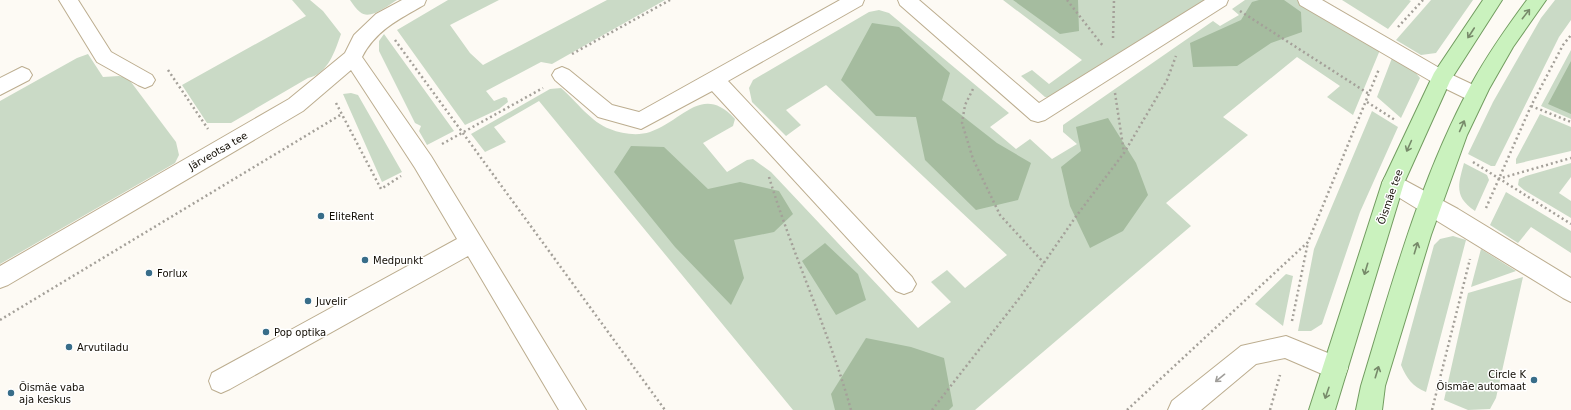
<svg xmlns="http://www.w3.org/2000/svg" width="1571" height="410" font-family="'DejaVu Sans',sans-serif">
  <style>
    .green { fill: #cadac6 }
    .forest { fill: #a5bc9f }
    .lines { fill: none; stroke-linecap: round; stroke-linejoin: round }
    .minor-casing { stroke: #bcad8f; stroke-width: 2 }
    .major-casing { stroke: #729c60; stroke-width: 2 }
    .path { stroke: #a4a099; stroke-width: 2.5; stroke-dasharray: 2 3; stroke-linecap: butt }
    .minor { fill: #fff; fill-rule: evenodd }
    .major { fill: #caf2be; fill-rule: evenodd }
    .oneway { stroke: #778a6a }
    .oneway2 { stroke: #a09e9a }
    .poi-dot { fill: #386d89; stroke: #fff; stroke-width: 1.5 }
    .labels { text-anchor: middle; dominant-baseline: central; stroke-width: 3; stroke-linejoin: round; paint-order: stroke }
    .street-label { font-size: 10px; fill: #110c03; stroke: #fff }
    .poi-label { font-size: 10px; fill: #110c03; stroke: #fff; text-anchor: start }
  </style>
  <rect width="100%" height="100%" fill="#fdfaf4"/>
  <path class="green" d="M292,0H310L323,11L341,34C335,51 328,74 308,78L231,123H207L182,85L306,16Z
    M350,0H397C388,5 370,21 360,12C356,9 353,4 350,0Z
    M448,0H499L450,25L470,53L483,65L607,0H665L552,64L541,62L486,91L494,101L504,97L507,98L508,102L499,109L465,125L397,30Z
    M1003,0H1205L1058,97H1045L1021,76L1032,70L1049,84L1082,60Z
    M1245,0H1297L1380,50L1353,115L1327,97L1340,86L1297,57L1223,117L1248,135L1166,203L1191,226L975,410H793L539,101L494,127L506,142L485,152L471,134L550,89L561,88C576,101 592,123 610,129C622,134 638,136 650,132C683,121 702,83 735,119L733,126L703,143L727,172L747,160L753,159L771,172L918,328L951,302L931,282L947,270L965,288L1007,255L826,85L786,110L801,125L786,136L752,102L749,88L753,80L869,12L879,10L889,13L1009,113L990,127L1016,149L1030,139L1052,159L1077,144L1063,132V125L1213,21L1220,26L1239,15L1232,9Z
    M1342,0H1409L1411,1L1388,29Z
    M1431,0H1473L1436,53L1421,55L1396,40Z
    M1555,0H1571V20L1559,37L1495,166H1491L1468,154L1493,102L1541,18Z
    M384,34L454,131L427,145L419,131L421,126L415,123L379,51V41Z
    M1571,50V119L1541,106Z
    M88,54L103,77L119,76L128,78L176,142L179,155L175,163L0,264V101L77,58Z
    M1392,58L1415,72L1420,78L1401,118L1377,97Z
    M351,93L358,95L402,172L382,182L343,94Z
    M1372,111L1398,127L1360,212L1322,324L1311,331H1298L1314,249Z
    M1540,114L1571,127V151L1516,164V159Z
    M1464,163L1487,175L1489,180L1475,211C1454,197 1458,185 1464,163Z
    M1571,163V177L1559,193L1571,201V218L1524,190L1518,185L1519,179L1526,176Z
    M1506,192L1571,231V253L1531,227L1518,243L1490,225Z
    M1453,236L1466,240L1426,392C1412,386 1407,379 1401,365L1434,245L1440,239Z
    M1481,249L1516,271L1471,287Z
    M1286,274L1293,276L1283,326L1255,304Z
    M1523,277L1496,398L1490,409L1468,410L1444,400L1468,293Z"/>
  <path class="forest" d="M1013,0H1078L1079,31L1060,34Z
    M1259,0H1284L1301,12L1302,32L1271,43L1237,66L1193,67L1190,43L1241,20L1252,2Z
    M872,23L899,27L950,73L942,100L997,143L1031,163L1018,200L976,210L925,160L916,117L876,116L841,80Z
    M1571,61V114L1548,104Z
    M1108,118L1136,163L1148,195L1123,231L1090,248L1070,206L1061,167L1081,151L1076,127Z
    M631,146L664,147L708,189L740,182L779,191L793,214L774,232L734,240L744,278L731,305L675,247L614,172Z
    M825,243L858,274L866,300L836,315L802,261Z
    M866,338L911,347L944,358L953,406L949,410H835L831,394Z"/>
  <g class="lines">
    <g class="minor-casing">
      <path id="minor" d="M59,0H78L111,52L152,75L155,80L152,85L145,88L138,85L97,62Z
        M402,0H426L424,5C399,19 375,31 362,57L431,156L586,410H559L468,256L230,389L221,393L212,389L209,381L212,373L457,239L415,168L351,70L303,111L8,285L0,288V266L289,99L345,53L354,35L376,14Z
        M840,0H864L862,5L728,81L912,277L916,284L912,291L904,294L896,291L712,91L641,129L598,117L555,80L552,75L555,70L562,67L569,70L612,105L639,112Z
        M898,0H919L1039,103L1205,0H1228L1226,5L1045,120L1038,122L1031,120L900,5Z
        M1298,0H1322L1448,73L1482,89L1485,95L1482,101L1475,103L1434,83L1300,5Z
        M22,67L29,70L32,75L29,80L0,95V78Z
        M1393,174L1458,209L1571,278V302L1563,298L1385,189L1382,183L1385,177Z
        M1286,336L1345,360L1348,368L1345,376L1336,380L1285,358L1256,364L1201,410H1168L1172,401L1241,346Z"/>
    </g>
    <g class="major-casing">
      <path id="major" d="M1483,0H1502L1450,81L1404,183L1335,410H1309L1382,183L1434,73Z
        M1527,0H1546L1513,47L1489,89L1467,135L1431,235L1385,386L1382,410H1356L1361,386C1392,284 1420,178 1472,83C1488,54 1507,27 1527,0Z"/>
    </g>
    <path class="path" d="M1067,0L1103,46
      M1240,11L1369,94
      M1398,27L1423,0
      M1113,38L1114,0
      M395,40L665,410
      M572,54L670,0
      M168,70L208,129
      M973,89L965,105L962,123L973,159L1000,215L1044,263
      M1115,93L1124,153
      M1367,102L1395,120
      M336,103L381,189L401,176
      M1531,106L1571,122
      M442,144L543,88
      M1473,162L1571,224
      M769,177C793,256 829,331 851,410
      M1498,179L1571,158
      M1486,208L1531,106L1563,45L1571,35
      M0,320L342,114
      M1292,321L1308,242
      M932,410L1021,296L1077,215L1124,153L1167,80L1176,56
      M1127,410L1308,242L1379,69
      M1270,410L1280,375
      M1432,410L1470,259"/>
    <use href="#minor" class="minor"/>
    <use href="#major" class="major"/>
  </g>
  <defs><path id="oneway-shaft" d="M-6 0H5M1.5-3L5.5 0L1.5 3" fill="none" stroke-width="1.6" stroke-linecap="round" stroke-linejoin="round"/></defs>
  <g class="oneway">
    <use href="#oneway-shaft" transform="translate(1526 14) rotate(-52)"/>
    <use href="#oneway-shaft" transform="translate(1471 33) rotate(123)"/>
    <use href="#oneway-shaft" transform="translate(1462 126) rotate(-66)"/>
    <use href="#oneway-shaft" transform="translate(1409 146) rotate(114)"/>
    <use href="#oneway-shaft" transform="translate(1416 248) rotate(-73)"/>
    <use href="#oneway-shaft" transform="translate(1366 269) rotate(107)"/>
    <use href="#oneway-shaft" transform="translate(1377 372) rotate(-73)"/>
    <use href="#oneway-shaft" transform="translate(1327 393) rotate(109)"/>
  </g>
  <use class="oneway2" href="#oneway-shaft" transform="translate(1220 378) rotate(141)"/>
  <g class="poi-dot">
    <circle cx="321" cy="216" r="4"/>
    <circle cx="365" cy="260" r="4"/>
    <circle cx="149" cy="273" r="4"/>
    <circle cx="308" cy="301" r="4"/>
    <circle cx="266" cy="332" r="4"/>
    <circle cx="69" cy="347" r="4"/>
    <circle cx="1534" cy="380" r="4"/>
    <circle cx="11" cy="393" r="4"/>
  </g>
  <g class="labels">
    <g class="street-label">
      <text transform="translate(218 151) rotate(-30)">Järveotsa tee</text>
      <text transform="translate(1390 197) rotate(-71)">Õismäe tee</text>
    </g>
    <g class="poi-label">
      <text x="329" y="216">EliteRent</text>
      <text x="373" y="260">Medpunkt</text>
      <text x="157" y="273">Forlux</text>
      <text x="316" y="301">Juvelir</text>
      <text x="274" y="332">Pop optika</text>
      <text x="77" y="347">Arvutiladu</text>
      <text x="1526" y="374" text-anchor="end">Circle K<tspan x="1526" dy="12">Õismäe automaat</tspan></text>
      <text x="19" y="387">Õismäe vaba<tspan x="19" dy="12">aja keskus</tspan></text>
    </g>
  </g>
</svg>
